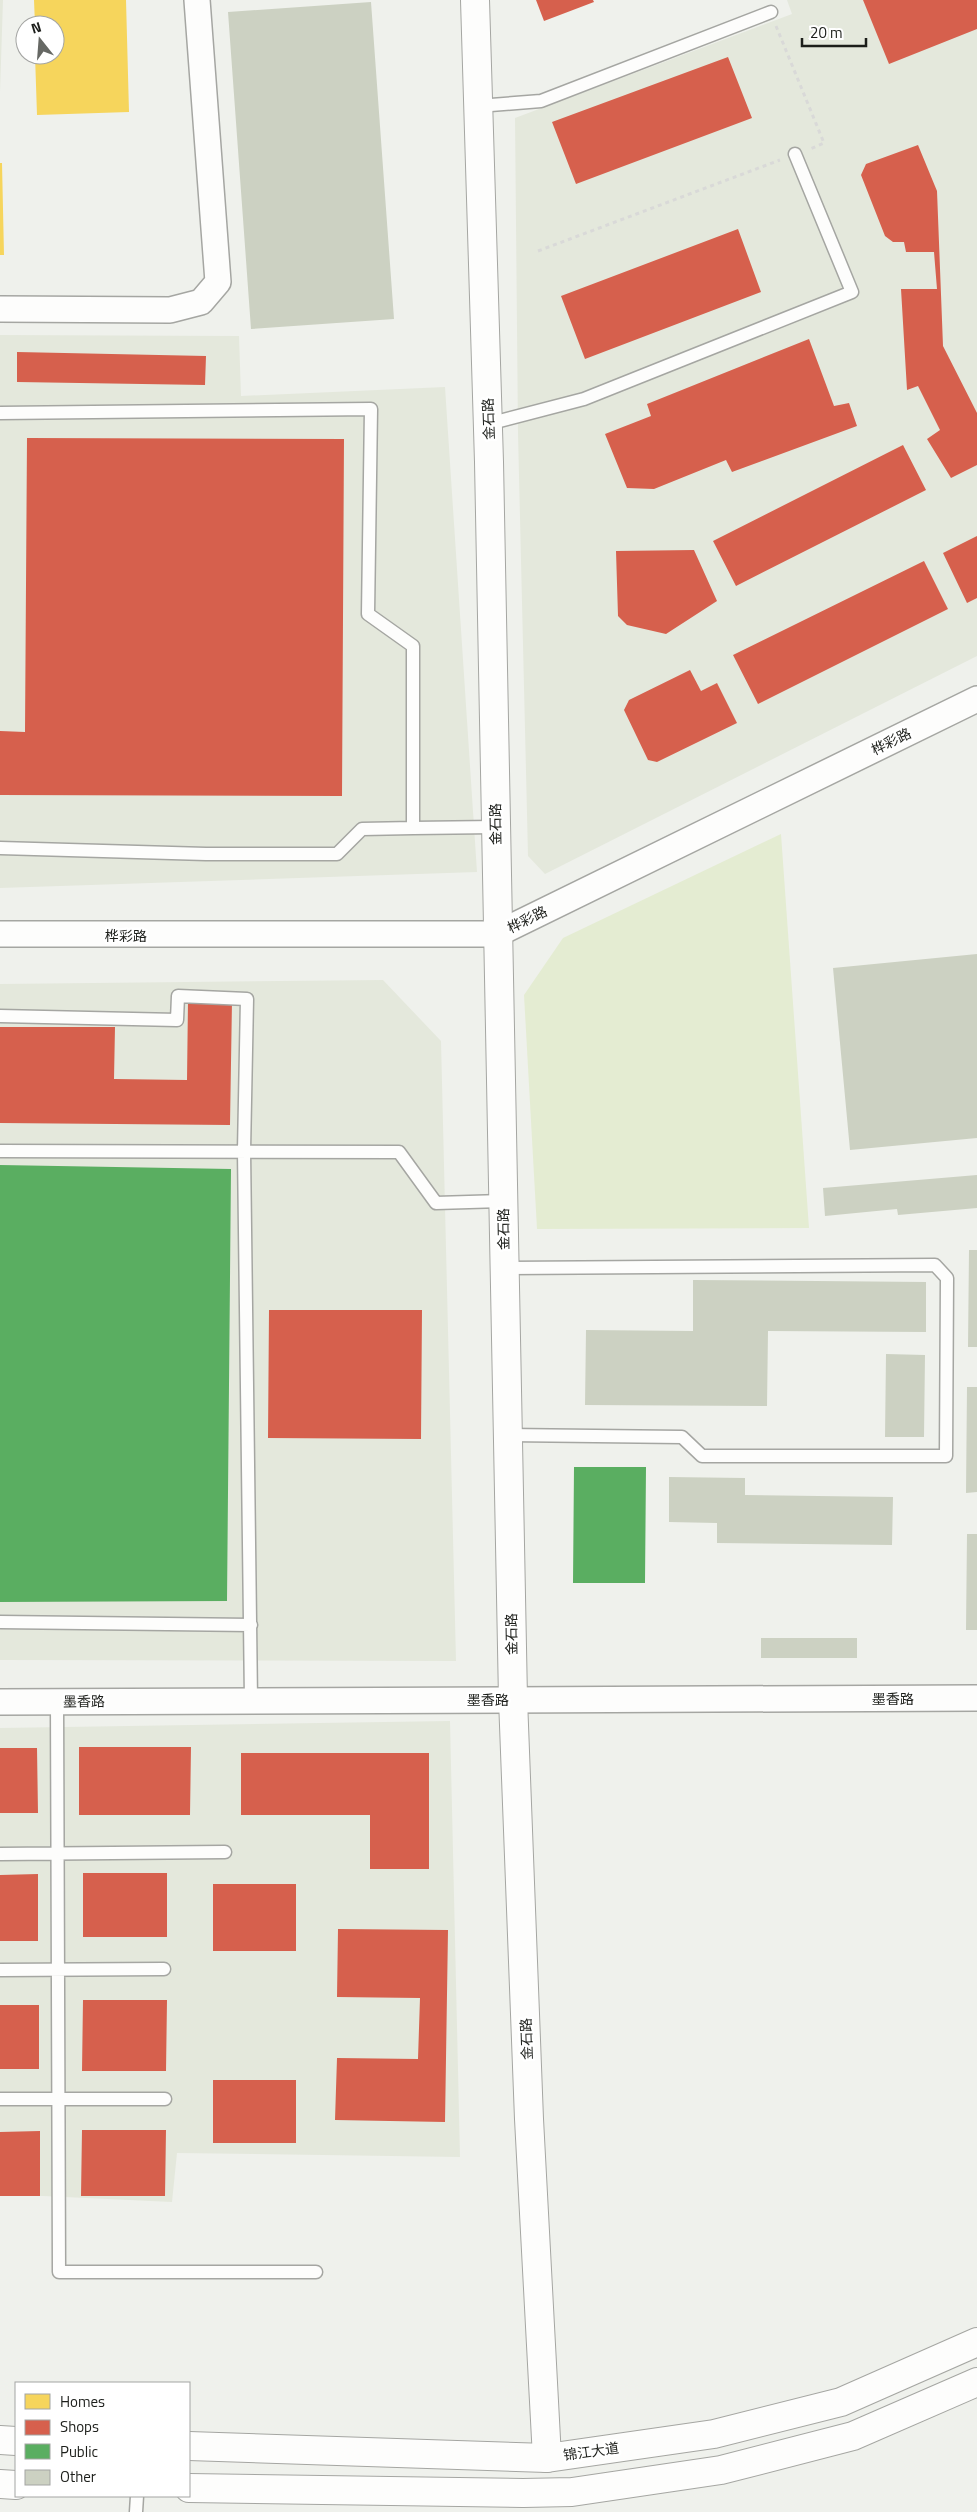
<svg xmlns="http://www.w3.org/2000/svg" width="977" height="2512" font-family="'Titillium Web','Noto Sans SC',sans-serif">
  <style>
    .built { fill: #e4e8dc }
    .green { fill: #e4ecd2 }
    .homes { fill: #f6d55c }
    .shops { fill: #d6604d }
    .public { fill: #5aae61 }
    .building { fill: #ccd1c2 }
    .lines { fill: none; stroke-linecap: round; stroke-linejoin: round }
    .service-casing { stroke: #a5a6a2; stroke-width: 15 }
    .minor-casing { stroke: #a5a6a2; stroke-width: 28 }
    .tertiary-casing { stroke: #a5a6a2; stroke-width: 30 }
    .secondary-casing { stroke: #a5a6a2; stroke-width: 30 }
    .path { stroke: #d9d9d8; stroke-width: 3; stroke-dasharray: 4 4; stroke-linecap: butt }
    .service { stroke: #fdfdfc; stroke-width: 12 }
    .minor { stroke: #fdfdfc; stroke-width: 25 }
    .tertiary { stroke: #fdfdfc; stroke-width: 28 }
    .secondary { stroke: #fdfdfc; stroke-width: 28 }
    .labels { text-anchor: middle; dominant-baseline: central; stroke-width: 5; stroke-linejoin: round; paint-order: stroke }
    .street-label { font-size: 14px; fill: #1c1e1a; stroke: #fff }
  </style>
  <rect width="100%" height="100%" fill="#eff1ec"/>
  <path class="built" d="M0,0H3L0,92Z
    M787,0H977V656L545,874L528,856L518,433L515,118L792,14Z
    M0,335L239,336L241,396L445,387L477,872L0,888Z
    M383,980L441,1041L456,1661L0,1660V984Z
    M450,1721L460,2157L177,2153L172,2202L0,2194V1728Z"/>
  <path class="green" d="M781,834L809,1228L537,1229L524,995L563,938Z"/>
  <path class="homes" d="M34,0H126L129,112L37,115L35,55H55V25H35Z
    M0,163H2L4,255H0Z"/>
  <path class="shops" d="M536,0H593L594,2L544,21Z
    M863,0H977V29L889,64Z
    M728,57L752,118L576,184L552,122Z
    M918,145L937,191L943,346L977,413V465L951,478L927,439L940,430L918,386L907,390L901,289H937L934,252H906L904,242H893L885,236L861,175L866,164Z
    M738,229L761,292L585,359L561,296Z
    M809,339L834,406L849,403L857,426L732,472L726,460L654,489L627,488L605,434L651,416L647,404Z
    M17,352L206,356L205,385L17,382Z
    M27,438L344,439L342,796L0,795V731L25,732Z
    M903,445L926,490L736,586L713,541Z
    M977,536V598L967,603L943,553Z
    M694,550L717,601L666,634L627,625L618,616L616,551Z
    M924,561L948,609L758,704L733,655Z
    M690,670L701,691L717,683L737,723L657,762L648,760L624,710L629,700Z
    M188,1001H232L230,1125L0,1123V1027H115L114,1079L187,1080Z
    M269,1310H422L421,1439L268,1438Z
    M79,1747H191L190,1815H79Z
    M0,1748H37L38,1813H0Z
    M241,1753H429V1869H370V1815H241Z
    M83,1873H167V1937H83Z
    M38,1874V1941H0V1875Z
    M213,1884H296V1951H213Z
    M338,1929L448,1930L445,2122L335,2120L337,2058L418,2059L420,1998L337,1997Z
    M83,2000H167L166,2071H82Z
    M0,2005H39V2069H0Z
    M213,2080H296V2143H213Z
    M82,2130H166L165,2196H81Z
    M40,2131V2196H0V2132Z"/>
  <path class="public" d="M0,1165L231,1169L227,1601L0,1602Z
    M574,1467H646L645,1583H573Z"/>
  <path class="building" d="M371,2L394,319L251,329L228,12Z
    M977,954V1138L850,1150L833,968Z
    M977,1175V1208L898,1215L897,1209L825,1216L823,1188Z
    M969,1250H977V1347H968Z
    M693,1280L926,1282V1332L768,1331L767,1406L585,1405L586,1330L693,1331Z
    M886,1354L925,1355L924,1437H885Z
    M967,1387H977V1492L966,1493Z
    M669,1477L745,1478V1495L893,1497L892,1545L717,1543V1523L669,1522Z
    M967,1534H977V1630H966Z
    M761,1638H857V1658H761Z"/>
  <g class="lines">
    <g class="service-casing">
      <path id="service" d="M478,106L541,101L771,12
        M0,413L371,409L368,614L413,646V828L362,829L337,854H206L0,848
        M488,424L584,399L852,292L795,154
        M413,828L495,827
        M0,1016L177,1020L178,996L247,999L244,1151L251,1700
        M0,1151L399,1152L436,1203L502,1201
        M504,1268L935,1265L947,1278L946,1456H702L682,1437L507,1435
        M0,1622L251,1625
        M57,1701L59,2272H316
        M0,1854L225,1852
        M0,1970L164,1969
        M0,2099H165
        M136,2512L137,2496"/>
    </g>
    <g class="minor-casing">
      <path id="minor" d="M0,309L170,310L201,302L218,282L197,0
        M0,934H497L977,699
        M0,1702L977,1698"/>
    </g>
    <g class="tertiary-casing">
      <path id="tertiary" d="M475,0L489,462L513,1699L529,2119L547,2458"/>
    </g>
    <g class="secondary-casing">
      <path id="secondary" d="M0,2440L16,2441
        M189,2446L547,2458L714,2434L841,2402L977,2342
        M0,2484L16,2485
        M189,2488L523,2493L572,2492L721,2470L853,2436L977,2382"/>
    </g>
    <path class="path" d="M776,26L824,143L810,149
      M538,251L780,160"/>
    <use href="#service" class="service"/>
    <use href="#minor" class="minor"/>
    <use href="#tertiary" class="tertiary"/>
    <use href="#secondary" class="secondary"/>
  </g>
  <g class="labels">
    <g class="street-label">
      <text transform="translate(488 419) rotate(-92)">金石路</text>
      <text transform="translate(891 741) rotate(-26)">桦彩路</text>
      <text transform="translate(495 824) rotate(-91)">金石路</text>
      <text transform="translate(527 919) rotate(-26)">桦彩路</text>
      <text x="126" y="935">桦彩路</text>
      <text transform="translate(503 1229) rotate(-91)">金石路</text>
      <text transform="translate(511 1634) rotate(-91)">金石路</text>
      <text x="893" y="1698">墨香路</text>
      <text x="488" y="1699">墨香路</text>
      <text transform="translate(84 1701) rotate(-1)">墨香路</text>
      <text transform="translate(526 2039) rotate(-92)">金石路</text>
      <text transform="translate(591 2451) rotate(-8)">锦江大道</text>
    </g>
  </g>
  <rect x="15" y="2382" width="175" height="115" fill="#ffffff" stroke="#a4a5a3"/>
  <rect x="25" y="2394" width="25" height="15" fill="#f6d55c" stroke="#a4a5a3"/>
  <text x="60" y="2407" font-size="15" fill="#1c1e1a">Homes</text>
  <rect x="25" y="2420" width="25" height="15" fill="#d6604d" stroke="#a4a5a3"/>
  <text x="60" y="2432" font-size="15" fill="#1c1e1a">Shops</text>
  <rect x="25" y="2444" width="25" height="15" fill="#5aae61" stroke="#a4a5a3"/>
  <text x="60" y="2457" font-size="15" fill="#1c1e1a">Public</text>
  <rect x="25" y="2470" width="25" height="15" fill="#ccd1c2" stroke="#a4a5a3"/>
  <text x="60" y="2482" font-size="15" fill="#1c1e1a">Other</text>
  <g transform="translate(40 40) rotate(343)"><circle r="24" fill="#ffffff" stroke="#a4a5a3"/>
  <path d="M0-4L9 19L0 12L-9 19Z" fill="#666864"/>
  <text y="-8" font-size="14" font-weight="bold" text-anchor="middle" fill="#1c1e1a">N</text>
  </g>
  <path d="M802 38v8h64v-8" fill="none" stroke="#1c1e1a" stroke-width="2.5"/>
  <text x="810" y="38" font-size="15" fill="#1c1e1a" stroke="#ffffff" stroke-width="4" paint-order="stroke">20 m</text>
</svg>
